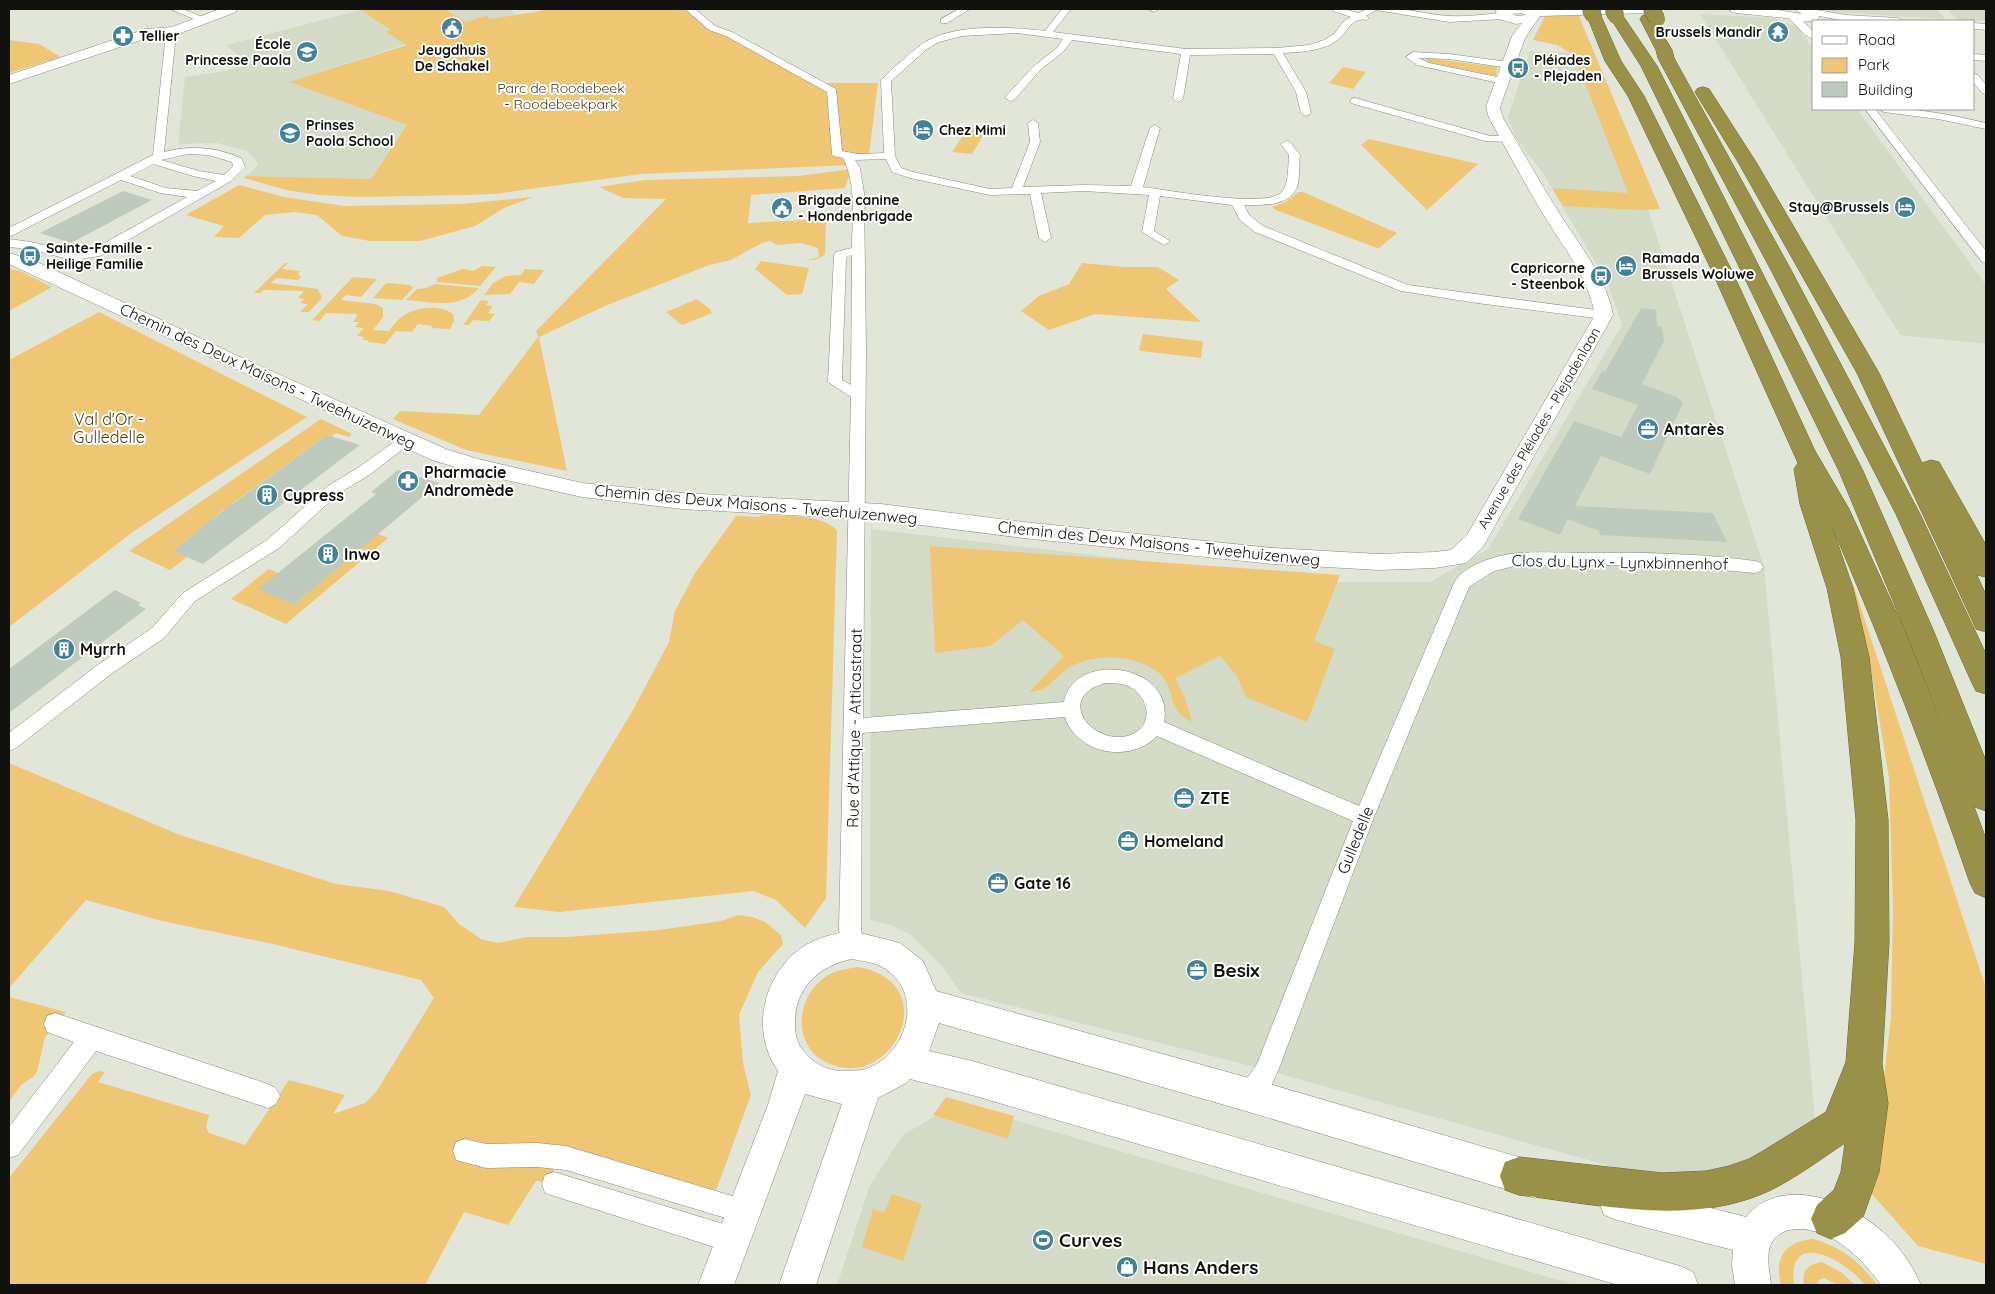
<svg xmlns="http://www.w3.org/2000/svg" width="1995" height="1294" font-family="Quicksand,sans-serif">
  <style>
    .built { fill: #d3dbc6 }
    .green { fill: #efc673 }
    .building { fill: #bfcabf }
    .lines { fill: none; stroke-linecap: round; stroke-linejoin: round }
    .street-casing { stroke: #868b7f; stroke-width: 1 }
    .secondary-casing { stroke: #868b7f; stroke-width: 1 }
    .highway-casing { stroke: #696533; stroke-width: 1 }
    .street { fill: #fff; fill-rule: evenodd }
    .secondary { fill: #fff; fill-rule: evenodd }
    .highway { fill: #989147; fill-rule: evenodd }
    .highway-bridge-casing { stroke: #696533; stroke-width: 17; stroke-linecap: butt }
    .highway-bridge { stroke: #989147; stroke-width: 16 }
    .labels { text-anchor: middle; dominant-baseline: central; stroke-width: 4; stroke-linejoin: round; paint-order: stroke }
    .far-poi-label { font-size: 14px; font-weight: bold; fill: #11120e; stroke: #fff; text-anchor: start }
    .far-park-label { font-size: 14px; fill: #4e3c17; stroke: #fff }
    .far-street-label { font-size: 14px; fill: #11120e; stroke: #fff }
    .street-label { font-size: 16px; fill: #11120e; stroke: #fff }
    .park-label { font-size: 16px; fill: #4e3c17; stroke: #fff }
    .poi-label { font-size: 16px; font-weight: bold; fill: #11120e; stroke: #fff; text-anchor: start }
    .near-poi-label { font-size: 19px; font-weight: bold; fill: #11120e; stroke: #fff; text-anchor: start }
  </style>
  <rect width="100%" height="100%" fill="#e1e6d9"/>
  <path class="built" d="M446,9H511L515,15L489,19L487,15L466,22Z
    M1824,9H1936L1946,19L1834,12Z
    M1947,9H1986V21L1958,20Z
    M361,10L412,42L290,82L407,125L371,179L246,176L258,165L255,158L247,151L217,143L178,144L185,77L225,71L243,65V59L226,45Z
    M1700,14L1774,18L1797,27L1814,50V109H1857L1986,285V344L1900,335Z
    M1530,51L1580,53L1649,213L1764,567L1816,1129L1746,1166L1671,1183L1251,1066L961,993L942,966L911,935L891,925L870,920L871,529L1323,582H1430L1488,549L1622,325L1607,282L1544,175L1515,137L1508,117Z
    M957,1103L1575,1285H837L870,1185L903,1135Z"/>
  <path class="green" d="M366,9H445L466,22L487,15L489,19L541,11V9H683L710,30L725,35L827,92L836,155L846,157L850,165L641,174L494,194L466,195L358,197L319,195L286,190L244,178L246,176L371,179L407,125L289,82L407,45L386,32L391,30L360,10Z
    M1578,14L1660,209L1642,210L1563,206L1552,188L1628,193L1574,55L1557,45L1533,40L1545,16Z
    M9,40L39,44L61,57L9,73Z
    M1427,58L1497,67L1496,76L1426,62Z
    M1343,67L1366,72L1353,89L1329,83Z
    M822,83H878L869,154L841,153L835,89Z
    M967,129L986,131L972,154L952,152Z
    M1369,139L1478,164L1427,210L1361,145Z
    M851,169L845,188L751,195L748,223L826,219L825,254C819,260 813,260 805,261L819,257L818,248L801,243L777,245L770,241L762,243L731,260L709,265L605,306L539,337L567,471L466,450L393,419L400,411L479,415L538,337L536,331L666,199L623,198L599,187L645,180L799,176Z
    M239,185L284,197L344,206L462,204L533,197L504,208L475,226L420,241H370L342,236L317,215L295,212L265,215L239,238L214,237L224,226L186,215Z
    M1298,192H1303L1397,233L1379,248H1377L1276,210L1272,207L1287,201Z
    M761,261L809,268L802,294L787,295L755,269Z
    M285,263H288L282,269L300,271L298,274L301,277L298,280L276,278L271,283L318,289L322,298L309,312H300L308,304L300,303L304,299L298,298L304,291L264,290L260,293H254Z
    M1082,263L1125,267H1158L1179,280L1166,289L1201,322L1095,314L1049,330L1021,311L1039,296L1069,284Z
    M482,266L496,267L480,286L437,282V278L463,269L473,271Z
    M9,269L20,271L52,287L9,311Z
    M525,269L544,270L534,284L519,282L510,294L485,295L481,300L489,301L486,305L493,306L488,313L495,314L489,321L473,320L469,325H463L493,283L506,276L521,275Z
    M353,277L377,279L361,297L346,295L341,300L375,304L383,308V317L373,330L389,331C393,326 397,320 403,316C416,307 440,304 453,314L454,321L450,329L432,328L433,326L418,324L412,332L396,331L385,344L368,342L369,340H362L364,337L357,336L364,328L355,327L359,322H353L358,314L326,313L319,321L312,320Z
    M389,283L410,285L413,288L402,300L373,298L385,284Z
    M435,284L479,288C460,310 432,302 406,300L417,289L426,288Z
    M697,299L710,309L712,313L682,325L666,312Z
    M99,312L307,417L134,531L9,627V360Z
    M1143,334L1201,341L1203,342L1201,358L1141,351L1139,350Z
    M321,419L352,434L349,437L336,433L332,436L327,435L233,503L227,512L223,510L173,551L187,557L170,570L129,551Z
    M761,515C781,516 825,514 837,531L826,898L805,928L776,900L753,891L559,912L514,907L633,710L669,642L675,611L695,573L736,516L760,517Z
    M378,534L388,538L286,624L231,599L269,569L278,573L294,605Z
    M930,546L1340,575L1314,641L1335,649L1307,722L1246,697L1237,676L1220,656L1175,678L1185,698L1192,722C1188,719 1182,717 1179,713C1169,700 1173,682 1155,670C1132,654 1090,653 1067,669C1050,681 1051,690 1029,692L1064,656L1023,620L990,646L935,653Z
    M1852,581L1986,988V1264L1918,1246L1871,1193L1891,1016L1893,908L1889,778L1871,670Z
    M9,763L180,835L336,884L389,891L444,907L459,924L481,939L498,943L527,937H567L659,930L721,921L738,915L752,917L765,922L781,935L783,944L758,972L739,1015L743,1063L751,1095L714,1196L557,1164L548,1182L536,1181L508,1225L464,1212L425,1285H9V1178L92,1074L100,1071L105,1072L98,1082L209,1115L206,1127L209,1133L245,1145L289,1080L345,1095L333,1114L365,1103L376,1092L434,998L421,980L273,944L162,921L86,900L9,988Z
    M858,967C945,983 893,1088 833,1065C821,1061 813,1055 807,1044C795,1021 804,992 825,977C835,970 846,969 858,967Z
    M9,997L66,1012L45,1037L37,1072L33,1077L21,1085L10,1100Z
    M946,1097L1014,1116L1008,1139L933,1115Z
    M892,1194L922,1204L903,1261L862,1247L873,1209L884,1213Z
    M1813,1239C1842,1247 1860,1262 1877,1285H1865C1846,1260 1786,1227 1794,1285H1781C1774,1257 1785,1242 1813,1239Z
    M1822,1262L1841,1272L1855,1285H1838L1824,1278L1819,1280L1817,1285H1804C1801,1271 1808,1264 1822,1262Z"/>
  <path class="building" d="M123,191L152,200L71,243L40,233Z
    M1641,308L1656,310L1657,326L1662,327L1664,341L1642,384L1677,397L1683,403L1650,474L1601,456L1575,506L1713,513L1727,542L1600,535L1599,531L1568,519L1560,535L1518,519L1574,421L1621,437L1638,405L1592,389L1602,371L1605,372Z
    M327,435L360,445L203,564L173,551L212,519Z
    M398,470L439,483L294,605L258,589L376,494L371,492Z
    M115,590L141,603L138,605L146,609L9,713V669Z"/>
  <g class="lines">
    <g class="street-casing">
      <path id="street" d="M170,9H183L202,17L197,20L194,19Z
        M685,9H695L715,26L732,32L836,89L842,151L858,154L884,153L881,81C887,73 895,66 903,60C912,52 920,44 931,39C961,24 1012,27 1045,31L1062,9H1071L1053,32L1186,49L1277,48L1309,45L1324,40L1334,34L1345,20L1351,17L1333,11L1332,9H1344L1358,13C1383,0 1422,15 1450,16C1468,17 1486,14 1504,13L1509,16L1504,19L1449,22L1376,10L1366,16L1369,18L1367,20C1365,20 1362,19 1360,20C1350,21 1346,33 1340,38C1325,51 1302,52 1283,53L1306,92L1311,113L1306,116L1301,113L1296,92L1274,54L1190,55L1183,99L1178,102L1173,99L1181,54L1072,40L1063,52L1040,70L1014,100L1010,101L1005,98L1006,96L1034,66L1057,48L1063,39L1017,33L962,36L939,42L927,49L891,81L895,156L901,168L913,172L990,189L1012,188L1030,142L1028,123L1033,120L1038,123L1040,142L1023,187L1084,185L1131,186L1150,128L1155,125L1160,128L1143,187C1168,190 1263,208 1281,193C1289,186 1288,166 1289,155L1281,144L1286,141L1290,142L1300,155C1299,165 1300,178 1297,187C1289,207 1261,205 1244,205L1249,215L1263,226L1408,285L1604,311L1611,315L1609,318L1604,319L1477,303L1401,291L1255,232L1240,220L1232,205L1160,196L1154,231L1170,241L1164,245L1142,232L1149,195L1084,191L1041,193L1051,238L1045,242L1039,238L1030,194L990,195L910,178L892,172L886,159L855,160L860,168L864,193L866,351L863,718L1064,702C1073,650 1175,663 1164,722L1359,806L1454,583C1463,566 1492,557 1510,554C1533,551 1557,553 1579,553C1638,552 1696,553 1755,561L1761,563L1763,567L1761,571L1755,573L1667,565H1519L1494,571L1469,587L1374,817L1278,1071C1272,1086 1264,1101 1249,1107L1241,1103L1237,1095L1241,1087L1257,1064L1353,821L1157,736C1130,764 1077,754 1065,717L862,733L861,929L863,945L860,952L852,955L844,952L841,945L839,929L851,397L828,382L834,255L836,252L852,248C852,219 857,184 843,158L833,156L832,154L827,92L726,36L709,30ZM852,255L851,385L842,380L846,257ZM1105,683C1113,683 1121,683 1128,686C1145,693 1154,717 1139,730C1109,754 1058,711 1091,689C1095,686 1101,685 1105,683Z
        M959,9H970L947,23H941V19Z
        M1148,9H1159L1154,12Z
        M1811,9L1846,15L1898,18L1903,21H1846L1808,14V10Z
        M1793,14L1796,15L1814,32V40L1804,34L1790,19V15Z
        M1974,23L1986,24V30L1974,29Z
        M168,36L171,37L175,43L164,152C191,145 215,147 241,158L245,167L231,181L100,256L72,260L29,249L9,247V239L31,242L72,252L92,250L187,197L160,193L121,180L9,237V228L153,155L165,43L163,39ZM188,154L208,155L232,162L233,166L224,175L199,171L161,160ZM153,164L193,176L216,181L197,191L166,188L130,176Z
        M1413,52L1449,54L1509,62L1514,65L1509,68L1449,59L1418,58L1429,63L1507,79V83L1503,84L1417,65L1406,57Z
        M1974,54L1986,55V61L1974,60Z
        M1974,74L1978,75L1986,85V94L1982,93L1974,83Z
        M1355,98L1490,136H1508L1513,139L1508,142L1485,141L1351,103L1350,101L1351,99Z
        M1865,109H1875L1986,251V263L1982,262Z
        M1879,109C1915,107 1951,115 1986,123V129L1938,119L1884,112Z
        M406,435L411,437L413,440L411,443L369,475L338,494L279,548L195,601L164,638L111,674L16,748L9,751V733L99,664L152,628L183,593L267,540L328,486L359,467L401,437Z
        M55,1013L268,1084L276,1088L280,1096L276,1104L268,1108L96,1051L18,1155L9,1158V1127L74,1042L47,1032L44,1024L47,1016Z
        M465,1139L486,1144L537,1143L566,1146L729,1195L738,1198L741,1207L738,1216L729,1219L566,1170L537,1167L486,1168L456,1160L453,1151L456,1142Z
        M554,1172L733,1227L742,1231L746,1240L742,1249L733,1253L554,1196L545,1193L542,1184L545,1175Z"/>
    </g>
    <g class="secondary-casing">
      <path id="secondary" d="M220,9H237L236,12L178,34L153,36L9,84V75L146,29L172,27Z
        M1497,9H1657L1651,13L1540,16L1525,38L1500,107L1503,118C1521,149 1539,181 1558,211C1578,244 1606,276 1613,315L1483,547L1466,563L1435,568L1379,570L1273,564L1023,538L881,520L682,509L582,497L479,474L432,460L9,264V253L35,261L251,362L448,450L482,460L582,483L682,493L881,504L1023,522L1273,548L1379,554L1435,552L1451,550L1467,535L1595,315C1588,275 1560,243 1540,209C1522,179 1506,148 1489,118L1486,107L1512,36L1522,23L1516,24L1499,19L1496,12ZM1520,13L1527,15L1517,16L1512,14Z
        M1730,9H1772L1802,14L1794,9H1814L1817,12L1819,17L1817,20L1802,22L1786,18L1736,13L1731,12Z
        M852,931L900,943L923,961L936,991L1249,1078L1535,1162L1547,1168L1553,1180L1547,1192L1535,1198L1249,1112L939,1023L929,1051L972,1061L1680,1266L1693,1272L1698,1285H1618L972,1095L910,1079L906,1083L878,1098L816,1285H779L842,1104L805,1094L734,1285H698L768,1105L778,1071C750,1031 763,976 801,948C815,938 836,933 852,931ZM852,959C861,961 874,962 882,967C925,990 909,1054 866,1069C861,1071 853,1070 847,1071C828,1072 813,1064 802,1049C796,1041 795,1033 795,1024C794,989 819,965 852,959Z
        M1617,1184L1746,1217C1782,1174 1849,1201 1883,1232C1900,1247 1912,1265 1921,1285H1881C1861,1257 1827,1223 1789,1230C1781,1232 1772,1238 1770,1247C1766,1259 1770,1273 1771,1285H1735L1732,1265L1733,1250L1617,1220L1604,1215L1599,1202L1604,1189Z"/>
    </g>
    <g class="highway-casing">
      <path id="highway" d="M1594,12L1599,13L1601,16L1621,61L1644,96L1731,269L1815,451L1849,509L1904,629L1949,742L1906,632L1839,471L1641,66L1609,16L1611,13H1621L1657,66L1863,471L1934,632L1986,761V811L1975,807L1973,804L1986,839V898L1975,893L1970,883C1928,761 1882,642 1831,524L1853,588L1869,657L1888,820L1889,942L1882,1064L1888,1103L1879,1172L1863,1217L1845,1233L1831,1239L1817,1233L1811,1219L1817,1205L1834,1190L1841,1172L1845,1143C1821,1159 1797,1177 1771,1190C1693,1227 1601,1205 1519,1195L1505,1190L1500,1176L1505,1162L1519,1157L1662,1173L1706,1171L1729,1166L1749,1159L1763,1151L1826,1112L1846,1062L1855,942L1856,820L1841,657L1827,588L1800,504L1794,469L1798,463L1711,269L1628,96L1605,61L1587,16L1589,13Z
        M1647,15L1652,16L1672,50L1674,58L1791,270L1920,514L1986,654V694L1976,691L1972,683L1896,514L1771,270L1658,58L1656,50L1640,19L1642,16Z
        M1703,87L1709,89L1756,162L1879,373L1922,463L1931,460L1939,462L1986,545V577L1977,575L1975,571L1986,595V632L1976,629L1973,622L1857,373L1738,162L1695,92L1697,89Z"/>
    </g>
    <use href="#street" class="street"/>
    <use href="#secondary" class="secondary"/>
    <use href="#highway" class="highway"/>
    <g class="highway-bridge-casing">
      <path id="highway-bridge" d="M1590,9L1594,16
        M1613,9L1616,16
        M1651,9L1657,19"/>
    </g>
    <use href="#highway-bridge" class="highway-bridge"/>
  </g>
  <defs>
    <g id="civic-disc" transform="scale(1.125)"><circle r="9.5" fill="#438196" stroke="#fff"/><path d="M-.6-6.5H3V-4.5H.6V-3L4-1V1h2V6H-6V1h2V-1L-.6-3ZM-1.2 2.5V6h2.4V2.5Z" fill="#fff"/></g>
    <g id="temple-disc" transform="scale(1.125)"><circle r="9.5" fill="#438196" stroke="#fff"/><path d="M0-6L5-2H3V0L6.5 2.5H4V6H1.5V3h-3V6H-4V2.5H-6.5L-3 0V-2H-5Z" fill="#fff"/></g>
    <g id="pharmacy-disc" transform="scale(1.125)"><circle r="9.5" fill="#438196" stroke="#fff"/><path d="M-2-6h4v4h4v4h-4v4h-4v-4h-4v-4h4Z" fill="#fff"/></g>
    <g id="school-disc" transform="scale(1.125)"><circle r="9.5" fill="#438196" stroke="#fff"/><path d="M0-5L7-2L0 1L-7-2ZM-4 1L0 2.5L4 1V4Q0 6-4 4Z" fill="#fff"/></g>
    <g id="bus-disc" transform="scale(1.125)"><circle r="9.5" fill="#438196" stroke="#fff"/><path d="M-5-6H5V4H4V6H2V4H-2V6H-4V4H-5ZM-3.5-4V0h7V-4ZM-3.5 1.2v1.5H-2V1.2ZM2 1.2v1.5H3.5V1.2Z" fill="#fff"/></g>
    <g id="hotel-disc" transform="scale(1.125)"><circle r="9.5" fill="#438196" stroke="#fff"/><path d="M-6-4.5h1.5V1H6V5H4.5V3h-9V5H-6ZM-4 0a1.8 1.8 0 1 1 3.6 0ZM.5 0V-2.5h3Q6-2.5 6 0Z" fill="#fff"/></g>
    <g id="office-disc" transform="scale(1.125)"><circle r="9.5" fill="#438196" stroke="#fff"/><path d="M-6-3h4V-5.5h4V-3h4V5H-6ZM-1-4.5V-3h2v-1.5ZM-6 0V1H6V0Z" fill="#fff"/></g>
    <g id="building-disc" transform="scale(1.125)"><circle r="9.5" fill="#438196" stroke="#fff"/><path d="M-4-6H4V6H1V3H-1V6H-4ZM-2.5-4.3h1.7v1.8h-1.7ZM.8-4.3h1.7v1.8H.8ZM-2.5-1h1.7V.8h-1.7ZM.8-1h1.7V.8H.8Z" fill="#fff"/></g>
    <g id="stadium-disc" transform="scale(1.125)"><circle r="9.5" fill="#438196" stroke="#fff"/><path d="M0-5a6.5 5 0 1 0 0 10a6.5 5 0 1 0 0-10ZM-3.5-1.8h7v3.6h-7Z" fill="#fff"/></g>
    <g id="shop-disc" transform="scale(1.125)"><circle r="9.5" fill="#438196" stroke="#fff"/><path d="M-5-2.5h2.3a2.7 3.5 0 0 1 5.4 0H5L5.5 6h-11ZM-1.5-2.5h3a1.5 2.3 0 0 0-3 0Z" fill="#fff"/></g>
  </defs>
  <g fill-rule="evenodd">
    <use href="#civic-disc" x="452" y="28"/>
    <use href="#temple-disc" x="1778" y="32"/>
    <use href="#pharmacy-disc" x="123" y="36"/>
    <use href="#school-disc" x="307" y="52"/>
    <use href="#bus-disc" x="1518" y="68"/>
    <use href="#hotel-disc" x="923" y="130"/>
    <use href="#school-disc" x="290" y="133"/>
    <use href="#hotel-disc" x="1905" y="207"/>
    <use href="#civic-disc" x="782" y="208"/>
    <use href="#bus-disc" x="30" y="256"/>
    <use href="#hotel-disc" x="1626" y="266"/>
    <use href="#bus-disc" x="1601" y="276"/>
    <use href="#office-disc" x="1648" y="429"/>
    <use href="#pharmacy-disc" x="408" y="481"/>
    <use href="#building-disc" x="267" y="495"/>
    <use href="#building-disc" x="328" y="554"/>
    <use href="#building-disc" x="64" y="649"/>
    <use href="#office-disc" x="1184" y="798"/>
    <use href="#office-disc" x="1128" y="841"/>
    <use href="#office-disc" x="998" y="883"/>
    <use href="#office-disc" x="1197" y="970"/>
    <use href="#stadium-disc" x="1043" y="1240"/>
    <use href="#shop-disc" x="1127" y="1267"/>
  </g>
  <g class="labels">
    <g class="far-poi-label">
      <text x="1762" y="32" text-anchor="end">Brussels Mandir</text>
      <text x="139" y="36">Tellier</text>
      <text x="291" y="44" text-anchor="end">École<tspan x="291" dy="16">Princesse Paola</tspan></text>
      <text x="452" y="50" text-anchor="middle">Jeugdhuis<tspan x="452" dy="16">De Schakel</tspan></text>
      <text x="1534" y="60">Pléiades<tspan x="1534" dy="16">- Plejaden</tspan></text>
      <text x="306" y="125">Prinses<tspan x="306" dy="16">Paola School</tspan></text>
      <text x="939" y="130">Chez Mimi</text>
      <text x="798" y="200">Brigade canine<tspan x="798" dy="16">- Hondenbrigade</tspan></text>
      <text x="1889" y="207" text-anchor="end">Stay@Brussels</text>
      <text x="46" y="248">Sainte-Famille -<tspan x="46" dy="16">Heilige Familie</tspan></text>
      <text x="1642" y="258">Ramada<tspan x="1642" dy="16">Brussels Woluwe</tspan></text>
      <text x="1585" y="268" text-anchor="end">Capricorne<tspan x="1585" dy="16">- Steenbok</tspan></text>
    </g>
    <g class="far-park-label">
      <text x="561" y="88">Parc de Roodebeek<tspan x="561" dy="16">- Roodebeekpark</tspan></text>
    </g>
    <g class="far-street-label">
      <text transform="translate(1539 428) rotate(-60)">Avenue des Pléiades - Plejadenlaan</text>
    </g>
    <g class="street-label">
      <text transform="translate(268 376) rotate(25)">Chemin des Deux Maisons - Tweehuizenweg</text>
      <text transform="translate(756 504) rotate(5)">Chemin des Deux Maisons - Tweehuizenweg</text>
      <text transform="translate(1159 543) rotate(6)">Chemin des Deux Maisons - Tweehuizenweg</text>
      <text transform="translate(1620 562) rotate(1)">Clos du Lynx - Lynxbinnenhof</text>
      <text transform="translate(854 728) rotate(-89)">Rue d'Attique - Atticastraat</text>
      <text transform="translate(1355 840) rotate(-68)">Gulledelle</text>
    </g>
    <g class="park-label">
      <text x="109" y="419">Val d'Or -<tspan x="109" dy="18">Gulledelle</tspan></text>
    </g>
    <g class="poi-label">
      <text x="1664" y="429">Antarès</text>
      <text x="424" y="472">Pharmacie<tspan x="424" dy="18">Andromède</tspan></text>
      <text x="283" y="495">Cypress</text>
      <text x="344" y="554">Inwo</text>
      <text x="80" y="649">Myrrh</text>
      <text x="1200" y="798">ZTE</text>
      <text x="1144" y="841">Homeland</text>
      <text x="1014" y="883">Gate 16</text>
    </g>
    <g class="near-poi-label">
      <text x="1213" y="970">Besix</text>
      <text x="1059" y="1240">Curves</text>
      <text x="1143" y="1267">Hans Anders</text>
    </g>
  </g>
  <rect width="1995" height="1294" fill="none" stroke="#11120e" stroke-width="20"/>
  <rect x="1812" y="20" width="162" height="90" fill="#ffffff" stroke="#a0a09f"/>
  <rect x="1822" y="36" width="25" height="8" fill="#ffffff" stroke="#a0a09f"/>
  <text x="1858" y="45" font-size="15" fill="#11120e">Road</text>
  <rect x="1822" y="58" width="25" height="15" fill="#efc673" stroke="#a0a09f"/>
  <text x="1858" y="70" font-size="15" fill="#11120e">Park</text>
  <rect x="1822" y="82" width="25" height="15" fill="#bfcabf" stroke="#a0a09f"/>
  <text x="1858" y="95" font-size="15" fill="#11120e">Building</text>
</svg>
